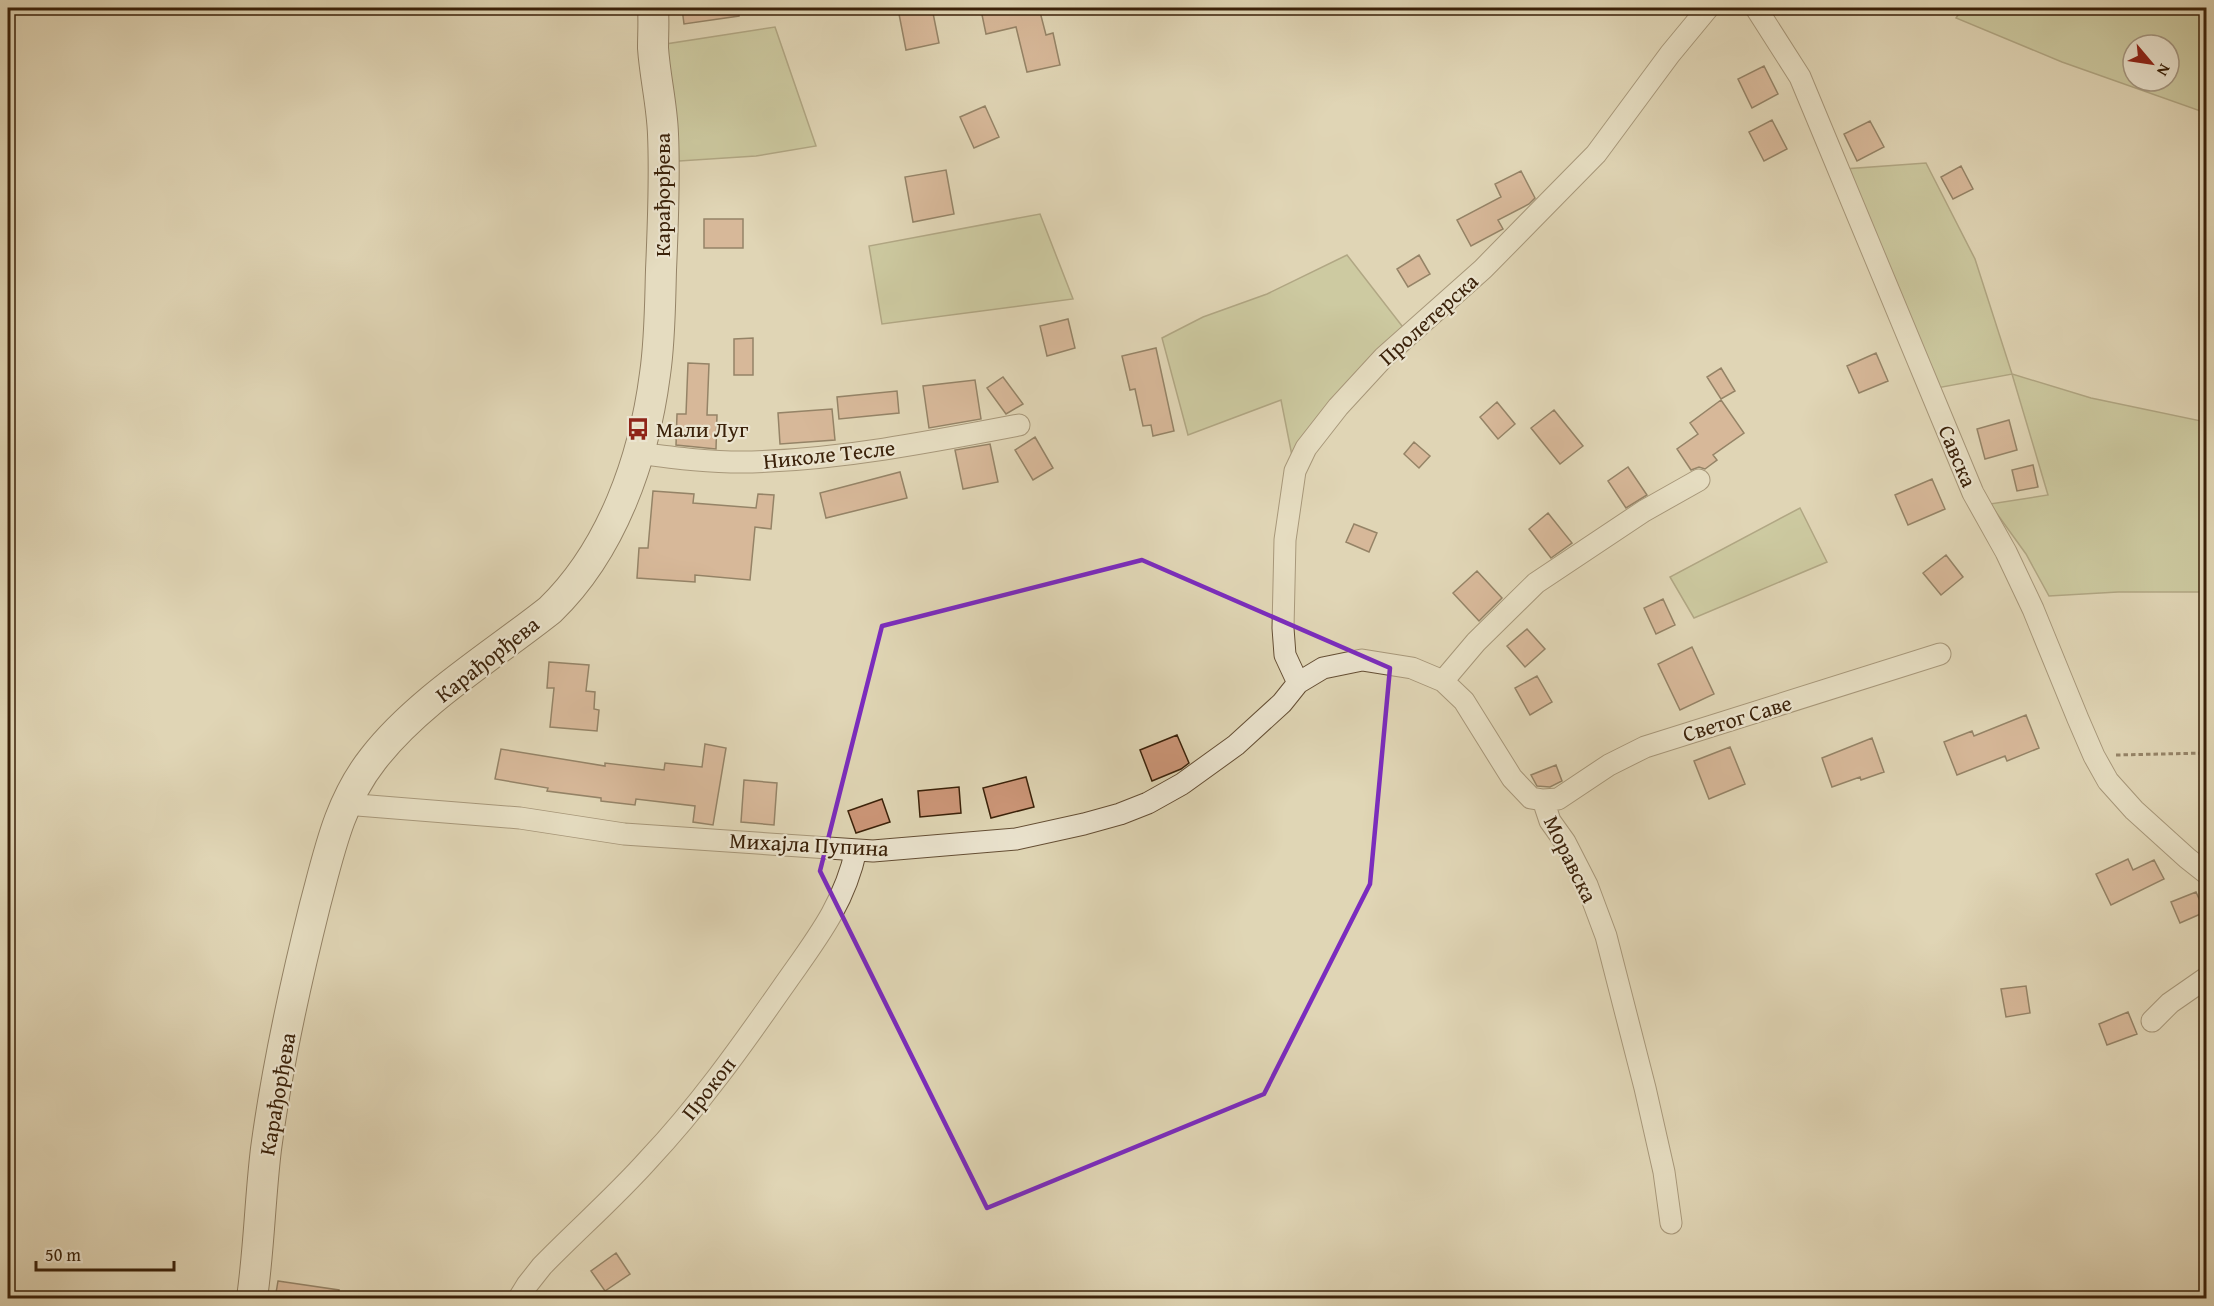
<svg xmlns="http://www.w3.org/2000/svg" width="2214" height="1306" font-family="'Gentium Book Plus',serif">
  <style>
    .green { fill: #b7bd8a; stroke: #786f4a; stroke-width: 1.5; fill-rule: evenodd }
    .building { fill: #cc9678; stroke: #3a2109; stroke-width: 1.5 }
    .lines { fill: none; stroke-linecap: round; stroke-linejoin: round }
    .street-casing { stroke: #644e34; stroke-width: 23 }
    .secondary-casing { stroke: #3a2109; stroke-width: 32 }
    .path { stroke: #3a2109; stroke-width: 3; stroke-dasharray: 4.5 3; stroke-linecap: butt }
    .street { stroke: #ebe4cf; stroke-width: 21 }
    .secondary { stroke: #ebe4cf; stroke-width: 30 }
    .marked { fill: none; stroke: #7b2cbf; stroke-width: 4.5; stroke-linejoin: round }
    .labels { text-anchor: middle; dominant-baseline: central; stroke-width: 4.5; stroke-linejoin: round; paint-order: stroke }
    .street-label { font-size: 22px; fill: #3a2109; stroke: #ebe4cf }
    .poi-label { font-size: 22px; fill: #3a2109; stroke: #ebe4cf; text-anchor: start }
  </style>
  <rect width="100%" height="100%" fill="#e0d6b5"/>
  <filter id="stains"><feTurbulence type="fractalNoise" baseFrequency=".00333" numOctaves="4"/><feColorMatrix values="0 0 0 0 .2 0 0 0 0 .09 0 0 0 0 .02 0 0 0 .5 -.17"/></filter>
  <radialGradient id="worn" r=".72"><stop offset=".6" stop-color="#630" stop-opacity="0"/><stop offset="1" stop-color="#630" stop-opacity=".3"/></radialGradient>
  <path class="green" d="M1963,8H2206V113L2062,62L1956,18ZM2133,45H2169V81H2133Z
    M775,27L816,146L756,156L664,162L653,46Z
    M1926,163L1975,259L2012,374L2091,398L2206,422V592H2118L2049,596L2026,554L1990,504L2048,495L2012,374L1937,388L1844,169Z
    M1040,214L1073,299L882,324L869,246Z
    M1347,255L1409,335L1295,471L1281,400L1188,435L1162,338L1203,317L1267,294Z
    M1800,508L1827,562L1694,618L1670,577Z"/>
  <path class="building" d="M682,8H739V16L684,24Z
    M926,8H932L939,43L906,50L899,14Z
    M991,8H1039L1046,35L1053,33L1060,65L1027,72L1016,27L986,34L981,10Z
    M1764,66L1778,94L1752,108L1738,79Z
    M985,106L999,137L974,148L960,117Z
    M1772,120L1787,149L1764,161L1749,132Z
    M1870,121L1884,147L1857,161L1844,134Z
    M1961,166L1973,189L1953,199L1941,177Z
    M946,170L954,214L913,222L905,177Z
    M1521,171L1535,198L1529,204L1498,220L1503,229L1471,246L1457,220L1501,197L1495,184Z
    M704,219H743V248H704Z
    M1419,255L1430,274L1408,287L1397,269Z
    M1068,319L1075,348L1047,356L1040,326Z
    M753,338V375H734V339Z
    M1156,348L1174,431L1153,436L1151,425L1143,426L1135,389L1130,390L1122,356Z
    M1876,353L1888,381L1859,393L1847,366Z
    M688,363L709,364L707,415H717L716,449L676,445L677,414H686Z
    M1721,368L1735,391L1721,399L1707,377Z
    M1003,377L1023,404L1006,414L987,388Z
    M975,380L981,419L929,428L923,386Z
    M897,391L899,413L839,419L837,397Z
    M1721,400L1744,433L1713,455L1717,460L1705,469L1699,467L1691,470L1677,449L1698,434L1690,423Z
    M1497,402L1515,424L1498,439L1480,417Z
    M832,409L835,440L780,444L778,413Z
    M1554,410L1583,446L1560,464L1531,428Z
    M2009,420L2017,450L1985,459L1977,429Z
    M1035,437L1053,468L1033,480L1015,450Z
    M1414,442L1430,456L1419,468L1404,454Z
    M990,444L998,482L963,489L955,450Z
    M2033,465L2038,487L2017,491L2012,470Z
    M1628,467L1647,495L1626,508L1608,481Z
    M900,472L907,498L826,518L820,493Z
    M1932,479L1945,509L1908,525L1895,495Z
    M653,491L694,494L693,503L756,508L758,494L774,495L771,529L755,527L750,580L695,575V582L637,578L639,548H648Z
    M1548,513L1572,543L1551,558L1529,529Z
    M1354,524L1377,533L1369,552L1346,542Z
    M1946,555L1963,577L1941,595L1923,573Z
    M1477,571L1502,598L1479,621L1453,593Z
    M1663,599L1675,625L1656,634L1644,608Z
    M1527,629L1545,649L1525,667L1507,646Z
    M1692,647L1714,694L1680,710L1658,664Z
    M549,662L589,665L586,691L595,692L594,709L599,710L597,731L550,727L554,688H547Z
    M1537,676L1552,702L1530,715L1515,688Z
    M2026,715L2039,748L2007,761L2005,756L1957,775L1944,742L1972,731L1974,736Z
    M1177,735L1189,763L1181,769L1152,781L1140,750Z
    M1872,738L1884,772L1861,780L1860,777L1832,787L1822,758Z
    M705,744L726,748L713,825L693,822L695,806L636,799L635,805L601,801V798L547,791L548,788L495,779L501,749L605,766V763L664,770L665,763L702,767Z
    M1730,747L1745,784L1709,799L1694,761Z
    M1556,765L1562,781L1550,787L1537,786L1531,775Z
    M1026,777L1034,807L991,818L983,788Z
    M744,780L777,783L774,825L741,822Z
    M959,787L961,813L920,817L918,791Z
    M882,799L890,822L856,833L848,811Z
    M2128,859L2133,870L2154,860L2164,879L2111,905L2096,874Z
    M2196,892L2205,912L2180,923L2171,902Z
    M2026,986L2030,1013L2006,1017L2001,989Z
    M2128,1012L2137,1034L2107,1045L2099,1024Z
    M616,1253L630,1274L605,1291L591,1271Z
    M278,1281L339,1290L338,1299H275Z"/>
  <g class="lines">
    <g class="street-casing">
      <path id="street" d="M1756,8L1800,77L1973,493L2006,552L2033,609L2078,719L2094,756L2108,781L2134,810L2187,858L2206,873
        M638,453C675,458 713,463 752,462C842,459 930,442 1019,425
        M1443,681L1476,642L1536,583L1644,511L1699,480
        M1298,683L1285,655L1283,628L1285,540L1295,471L1306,448L1338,407L1384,357L1483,269L1596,154L1670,54L1708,8
        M1543,800L1550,821L1565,842L1587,885L1606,936L1645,1088L1664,1172L1671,1223
        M345,804L520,818L624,834L873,851L1016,839L1084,824L1120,814L1148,803L1182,784L1236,745L1282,703L1298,683L1323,668L1362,660L1412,668L1443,681L1464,701L1512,778L1531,798L1543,800L1558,799L1609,765L1645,747L1940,654
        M2152,1021L2170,1003L2206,978
        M519,1298L527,1285L542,1266C577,1230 615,1197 648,1160C698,1107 740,1048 782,988C814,942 844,906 856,850"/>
    </g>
    <g class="secondary-casing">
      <path id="secondary" d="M252,1298C259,1249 260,1199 266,1149C277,1067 295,985 315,905C329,853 339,802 373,759C418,701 492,656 550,610C612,550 644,459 655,374C660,340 660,305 661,270C663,225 665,179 663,134C662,105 655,77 653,48C653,35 654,21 653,8"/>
    </g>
    <path class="path" d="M2116,755L2206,753"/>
    <use href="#street" class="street"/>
    <use href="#secondary" class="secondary"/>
  </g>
  <path d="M0 0H2214V1306H0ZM1142,560L1390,668L1370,884L1264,1094L987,1208L820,871L882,626Z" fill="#e0d6b5" fill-opacity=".55" fill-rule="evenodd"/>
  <path class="marked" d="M1142,560L1390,668L1370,884L1264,1094L987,1208L820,871L882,626Z"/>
  <defs>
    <g id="bus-bare" transform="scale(1.8)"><path d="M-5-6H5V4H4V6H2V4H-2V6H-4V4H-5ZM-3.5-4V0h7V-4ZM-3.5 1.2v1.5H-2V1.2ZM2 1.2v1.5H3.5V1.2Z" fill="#8f2418" stroke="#ebe4cf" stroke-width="2.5" paint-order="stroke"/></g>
  </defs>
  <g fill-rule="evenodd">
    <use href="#bus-bare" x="638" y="429"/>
  </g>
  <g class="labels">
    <g class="street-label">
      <text transform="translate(662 195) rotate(-90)">Карађорђева</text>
      <text transform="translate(1428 319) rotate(-42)">Пролетерска</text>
      <text transform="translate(829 454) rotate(-6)">Николе Тесле</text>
      <text transform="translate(1958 456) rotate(67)">Савска</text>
      <text transform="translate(487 659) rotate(-38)">Карађорђева</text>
      <text transform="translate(1737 718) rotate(-17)">Светог Саве</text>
      <text transform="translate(809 844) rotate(3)">Михајла Пупина</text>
      <text transform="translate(1571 859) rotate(64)">Моравска</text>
      <text transform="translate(708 1088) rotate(-52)">Прокоп</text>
      <text transform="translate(277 1094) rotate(-80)">Карађорђева</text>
    </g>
    <g class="poi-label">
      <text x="656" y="429">Мали Луг</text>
    </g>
  </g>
  <rect width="2214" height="1306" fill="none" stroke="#e0d6b5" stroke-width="30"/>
  <rect x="9" y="9" width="2196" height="1288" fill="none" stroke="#3a2109" stroke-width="3"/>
  <rect x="15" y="15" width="2184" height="1276" fill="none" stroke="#3a2109" stroke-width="1.5"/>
  <g transform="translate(2151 63) rotate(119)"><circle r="28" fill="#ebe4cf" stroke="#a49680" stroke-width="1.5"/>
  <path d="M0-4.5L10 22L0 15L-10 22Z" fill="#8f2418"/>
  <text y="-9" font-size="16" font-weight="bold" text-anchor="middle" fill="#3a2109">N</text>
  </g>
  <path d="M36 1261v9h138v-9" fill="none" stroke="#3a2109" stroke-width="3"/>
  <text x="45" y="1261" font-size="18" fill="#3a2109" stroke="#ebe4cf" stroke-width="4.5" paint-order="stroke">50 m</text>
  <rect width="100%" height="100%" filter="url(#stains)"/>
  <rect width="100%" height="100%" fill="url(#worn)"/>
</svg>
